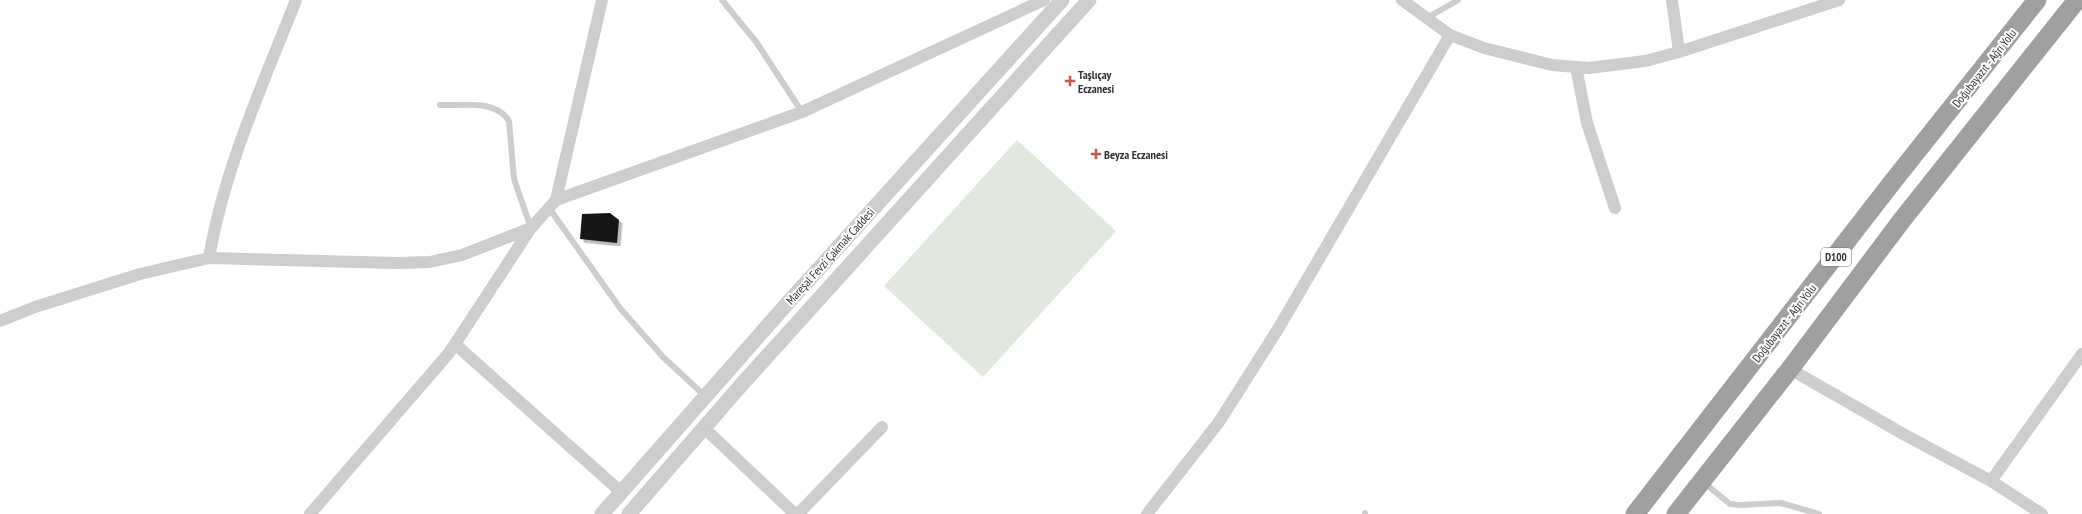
<svg xmlns="http://www.w3.org/2000/svg" width="2082" height="514" font-family="'PT Sans Narrow',sans-serif">
  <style>
    .green { fill: #e1e8dd }
    .building { fill: #171717; filter: url(#shadow) }
    .lines { fill: none; stroke-linecap: round; stroke-linejoin: round }
    .service { stroke: #cdcdcd; stroke-width: 6 }
    .minor { stroke: #cdcdcd; stroke-width: 12 }
    .tertiary { stroke: #cdcdcd; stroke-width: 15 }
    .trunk { stroke: #a0a0a0; stroke-width: 19 }
    .poi-dot { fill: #cf5449; stroke: #fff; stroke-width: 1.5 }
    .labels { text-anchor: middle; dominant-baseline: central; stroke-width: 4; stroke-linejoin: round; paint-order: stroke }
    .shield { fill: #fff; stroke: #6e6e6e; stroke-width: 1 }
    .shield-label { font-size: 11px; font-weight: bold; fill: #303030 }
    .street-label { font-size: 12px; fill: #303030; stroke: #fff }
    .poi-label { font-size: 12px; font-weight: bold; fill: #303030; stroke: #fff; text-anchor: start }
  </style>
  <defs>
    <filter id="shadow"><feDropShadow dx="3.5" dy="3.5" stdDeviation="0" flood-color="#0004"/></filter>
  </defs>
  <rect width="100%" height="100%" fill="#fff"/>
  <path class="green" d="M1017,140L1116,231L983,377L884,286Z"/>
  <path class="building" d="M610,213L619,220L617,243L580,239L582,214Z"/>
  <g class="lines">
    <path class="service" d="M722,0L757,43L802,112
      M1427,18L1458,0
      M440,105C462,106 496,99 509,121L514,179L531,228
      M549,208L620,308L663,357L705,396
      M1703,482L1730,504L1739,505L1781,503L1819,514
      M1365,514V513"/>
    <path class="minor" d="M1402,0L1450,35L1484,48L1552,65L1589,68L1645,61L1679,52L1839,0
      M1672,0L1679,52
      M1576,67L1587,123L1615,208
      M556,200L602,0
      M209,258C224,169 263,84 296,0
      M0,321L35,307L140,274L209,258L397,263L430,262L462,255L531,228L556,200L802,112L1044,0
      M455,344L621,492
      M1790,369L1905,435L1991,481L2042,514
      M704,428L795,514
      M1991,481L2082,354
      M310,514L449,353L531,228
      M798,514L882,427
      M1147,514L1219,422L1278,329L1450,35"/>
    <path class="tertiary" d="M602,514L785,306L1062,0
      M629,514L743,383L1089,0"/>
    <path class="trunk" d="M1635,514L1894,180L2037,0
      M1676,514L1790,369L1902,220L2077,0"/>
  </g>
  <g class="poi-dot">
    <path d="M1068 75h4v4h4v4h-4v4h-4v-4h-4v-4h4z"/>
    <path d="M1094 148h4v4h4v4h-4v4h-4v-4h-4v-4h4z"/>
  </g>
  <g class="labels">
    <rect class="shield" x="1821" y="248" width="30" height="18" rx="3"/>
    <g class="shield-label">
      <text x="1836" y="257">D100</text>
    </g>
    <g class="street-label">
      <text transform="translate(1984 68) rotate(-52)">Doğubayazıt - Ağrı Yolu</text>
      <text transform="translate(830 256) rotate(-48)">Mareşal Fevzi Çakmak Caddesi</text>
      <text transform="translate(1784 323) rotate(-52)">Doğubayazıt - Ağrı Yolu</text>
    </g>
    <g class="poi-label">
      <text x="1078" y="74">Taşlıçay<tspan x="1078" dy="14">Eczanesi</tspan></text>
      <text x="1104" y="154">Beyza Eczanesi</text>
    </g>
  </g>
</svg>
